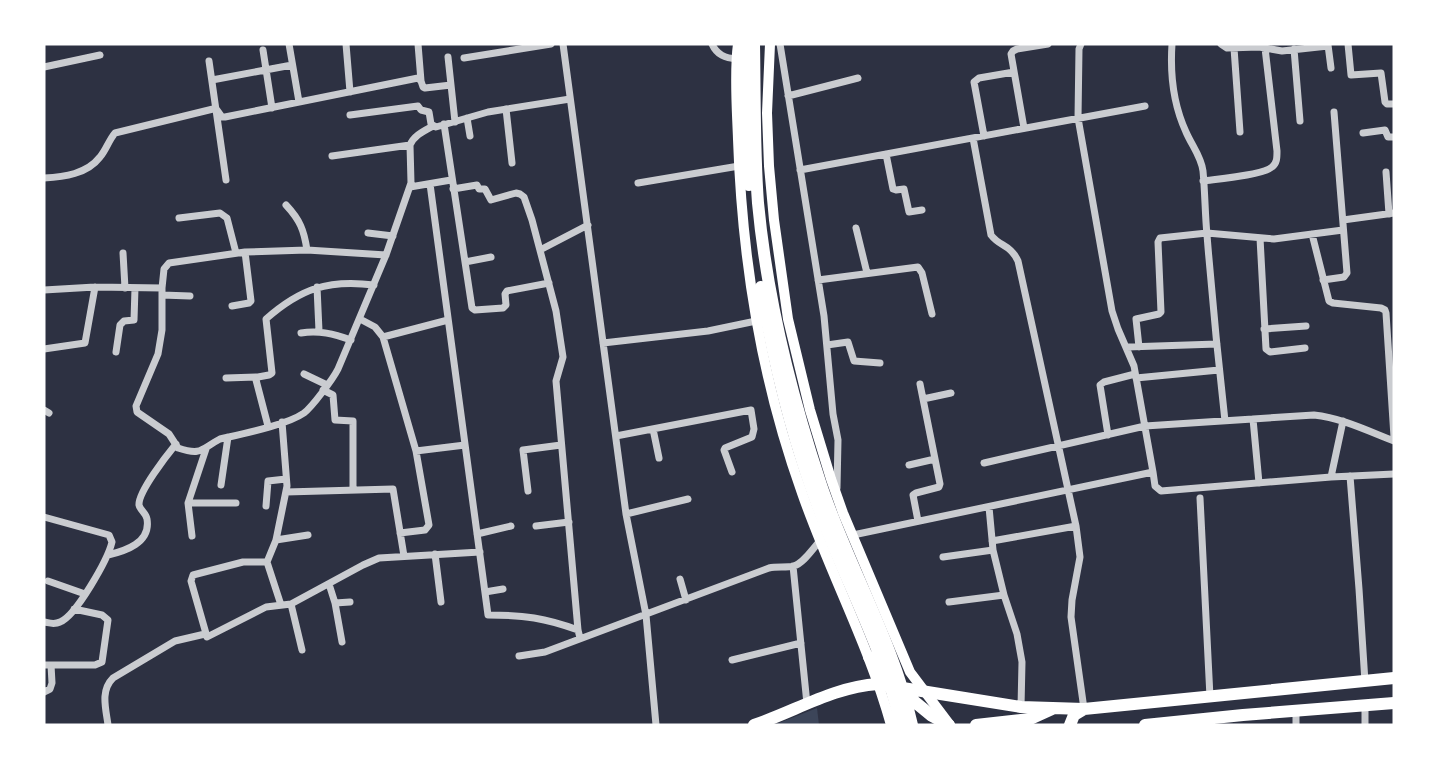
<svg xmlns="http://www.w3.org/2000/svg" width="1438" height="769" font-family="Poppins,sans-serif">
  <style>
    .green { fill: #3c4559 }
    .lines { fill: none; stroke-linecap: round; stroke-linejoin: round }
    .minor { stroke: #caccd0; stroke-width: 7 }
    .secondary { stroke: #fff; stroke-width: 10 }
    .primary { stroke: #fff; stroke-width: 12 }
  </style>
  <rect width="100%" height="100%" fill="#2d3142"/>
  <path class="green" d="M817,708L819,725H774Z"/>
  <g class="lines">
    <path class="minor" d="M289,44L299,102
      M346,44L350,92
      M418,44L421,81
      M563,44L626,514L646,615L656,725
      M712,44C717,55 725,58 737,59
      M780,44L824,316L833,414L838,440L837,488
      M1081,44L1079,49L1078,118L1112,311L1118,329L1134,366L1153,472
      M1172,44C1170,74 1173,104 1186,132C1192,146 1201,156 1203,171C1205,192 1205,214 1207,235C1212,297 1218,359 1225,421
      M1221,44L1227,48L1259,47L1282,51L1328,46
      M1348,44L1351,75L1381,73L1385,102L1387,104H1394
      M1328,45L1331,68
      M1234,48L1240,132
      M1294,49L1300,121
      M263,50L272,108
      M448,57L455,122
      M464,58L551,44
      M209,61L226,180
      M44,67L100,55
      M212,80L292,65
      M788,96L858,78
      M506,109L512,163
      M350,115L418,106L421,110L429,112L431,124L436,127L488,112L570,99
      M467,118L470,136
      M444,124L472,308L475,310L503,308L506,305L505,294L507,291L549,283
      M1024,128L1011,54L1013,51L1017,49L1048,44
      M1363,133L1385,130L1388,137H1394
      M984,136L974,82L979,78L1014,72
      M973,138L991,235C1000,247 1010,244 1018,261L1076,526L1080,557L1072,600L1071,617L1084,709
      M886,154L893,189L896,190L904,189L909,212L922,210
      M332,156L410,145
      M800,170L1145,106
      M1386,172L1389,214
      M44,178C64,177 87,174 100,157C106,150 109,140 115,133L213,109L217,110L222,117H225L418,78L421,81L423,87L425,88L451,85
      M1203,181C1217,179 1263,175 1272,167C1277,163 1277,158 1277,151L1265,48
      M638,183L739,166
      M430,184L488,615C524,615 545,618 578,630
      M410,187L451,180
      M453,189L477,185L479,189H485L491,200L516,193L520,194L524,197L532,220L556,311L563,357L556,381L578,630L580,638
      M286,205C300,220 304,230 307,250
      M179,218L220,213L227,218L236,253
      M1343,220L1394,213
      M856,228L867,273
      M368,233L393,236
      M1312,234L1329,301L1333,303L1381,308L1385,310L1386,313L1394,437
      M1260,238L1266,349L1270,352L1305,348
      M540,250L588,225
      M123,253L125,288
      M465,262L491,257
      M818,280L918,267L922,273L932,314
      M1323,280L1344,277L1347,273L1334,112
      M317,287L319,331
      M162,288V330L158,354L136,406L137,412L169,434L178,448C202,456 201,449 220,439C242,434 287,425 304,413C312,407 333,379 338,369L386,255L411,183L410,145C414,135 424,131 433,126
      M44,290L95,287L162,288L164,269L169,263L245,252L307,250L386,255
      M162,295L190,296
      M232,306L249,303L251,301L245,252
      M360,319L375,327L383,337L416,451L429,525L425,530L400,533
      M1264,329L1306,326
      M301,333C319,330 334,334 351,340
      M383,337L448,320
      M603,343L708,331L756,321
      M827,345L848,342L854,361L880,363
      M1127,347L1217,344
      M1139,347L1136,319L1159,314L1161,312L1158,242L1160,238L1207,233L1274,239L1343,230
      M44,349L85,343L95,287
      M116,352L120,325L124,321L134,320L135,288
      M304,374L327,385
      M226,378L258,377
      M1136,378L1219,370
      M323,390L333,395L335,420L353,421V490
      M923,399L951,393
      M44,410L49,413
      M1253,419L1259,483
      M268,426L256,380L258,377L269,375L272,373L266,319C300,289 328,279 374,285
      M653,429L659,458
      M1108,435L1100,385L1104,382L1135,374
      M616,436L751,410L754,429L752,437L725,448L724,450L732,472
      M416,451L465,445
      M984,463L1145,426L1314,415C1342,418 1368,431 1394,441
      M909,465L935,459
      M1350,476L1359,589L1365,682
      M1331,477L1343,421
      M221,485L228,437
      M528,491L523,450L561,445
      M286,492L393,489L404,556
      M1200,498L1210,697
      M188,503H236
      M266,506L268,481L286,479
      M989,507L993,550L1004,595L1017,634L1022,662L1021,707
      M626,514L688,499
      M44,517L109,535L112,542C108,559 76,616 60,622C54,625 50,623 44,622
      M918,521L913,495L916,493L939,487L940,484L920,384
      M536,526L569,522
      M477,534L511,526
      M853,535L1153,472L1155,486L1161,491L1331,477L1394,474
      M192,536L188,503L206,449
      M276,540L308,535
      M992,541L1076,526
      M435,554L441,602
      M108,555C125,551 151,543 147,519C146,513 140,510 139,505C138,492 167,455 176,444
      M943,557L993,550
      M267,562H243L193,575L191,581L207,637L266,607L291,604L363,565L379,558L480,552
      M793,566L807,704
      M680,579L686,600
      M48,581L85,594
      M329,584L335,603L342,642
      M485,592L503,589
      M949,602L1004,595
      M335,603L350,602
      M291,604L302,650
      M281,605L267,562L276,540L287,486L282,422
      M519,656L545,652L769,568C777,566 786,568 794,566C804,563 813,548 820,541
      M732,660L801,643
      M44,665H95L102,662L108,620L102,615L74,609
      M44,692L50,689L52,683L51,665
      M1365,705V725
      M1296,711V725
      M108,725C106,709 100,691 113,678L175,641L205,634"/>
    <path class="secondary" d="M738,44C734,73 737,110 738,139C742,259 761,379 802,493C829,571 869,645 891,725
      M770,44L767,113L769,166L774,220L788,319L810,410L831,479L843,513L910,672L950,725"/>
    <path class="primary" d="M744,44L749,185
      M754,44C755,97 754,150 758,203C767,299 790,391 820,482C847,564 893,640 912,725
      M761,287C774,366 794,445 823,520C849,588 885,654 901,725
      M869,657L883,673
      M904,693L932,716L949,725
      M754,725C796,711 833,687 878,684L1021,707L1084,709L1394,678
      M976,725L1030,719L1052,709
      M1070,725L1074,715L1084,709
      M1145,725L1243,715L1394,703"/>
  </g>
  <rect width="1438" height="769" fill="none" stroke="#ffffff" stroke-width="91"/>
</svg>
